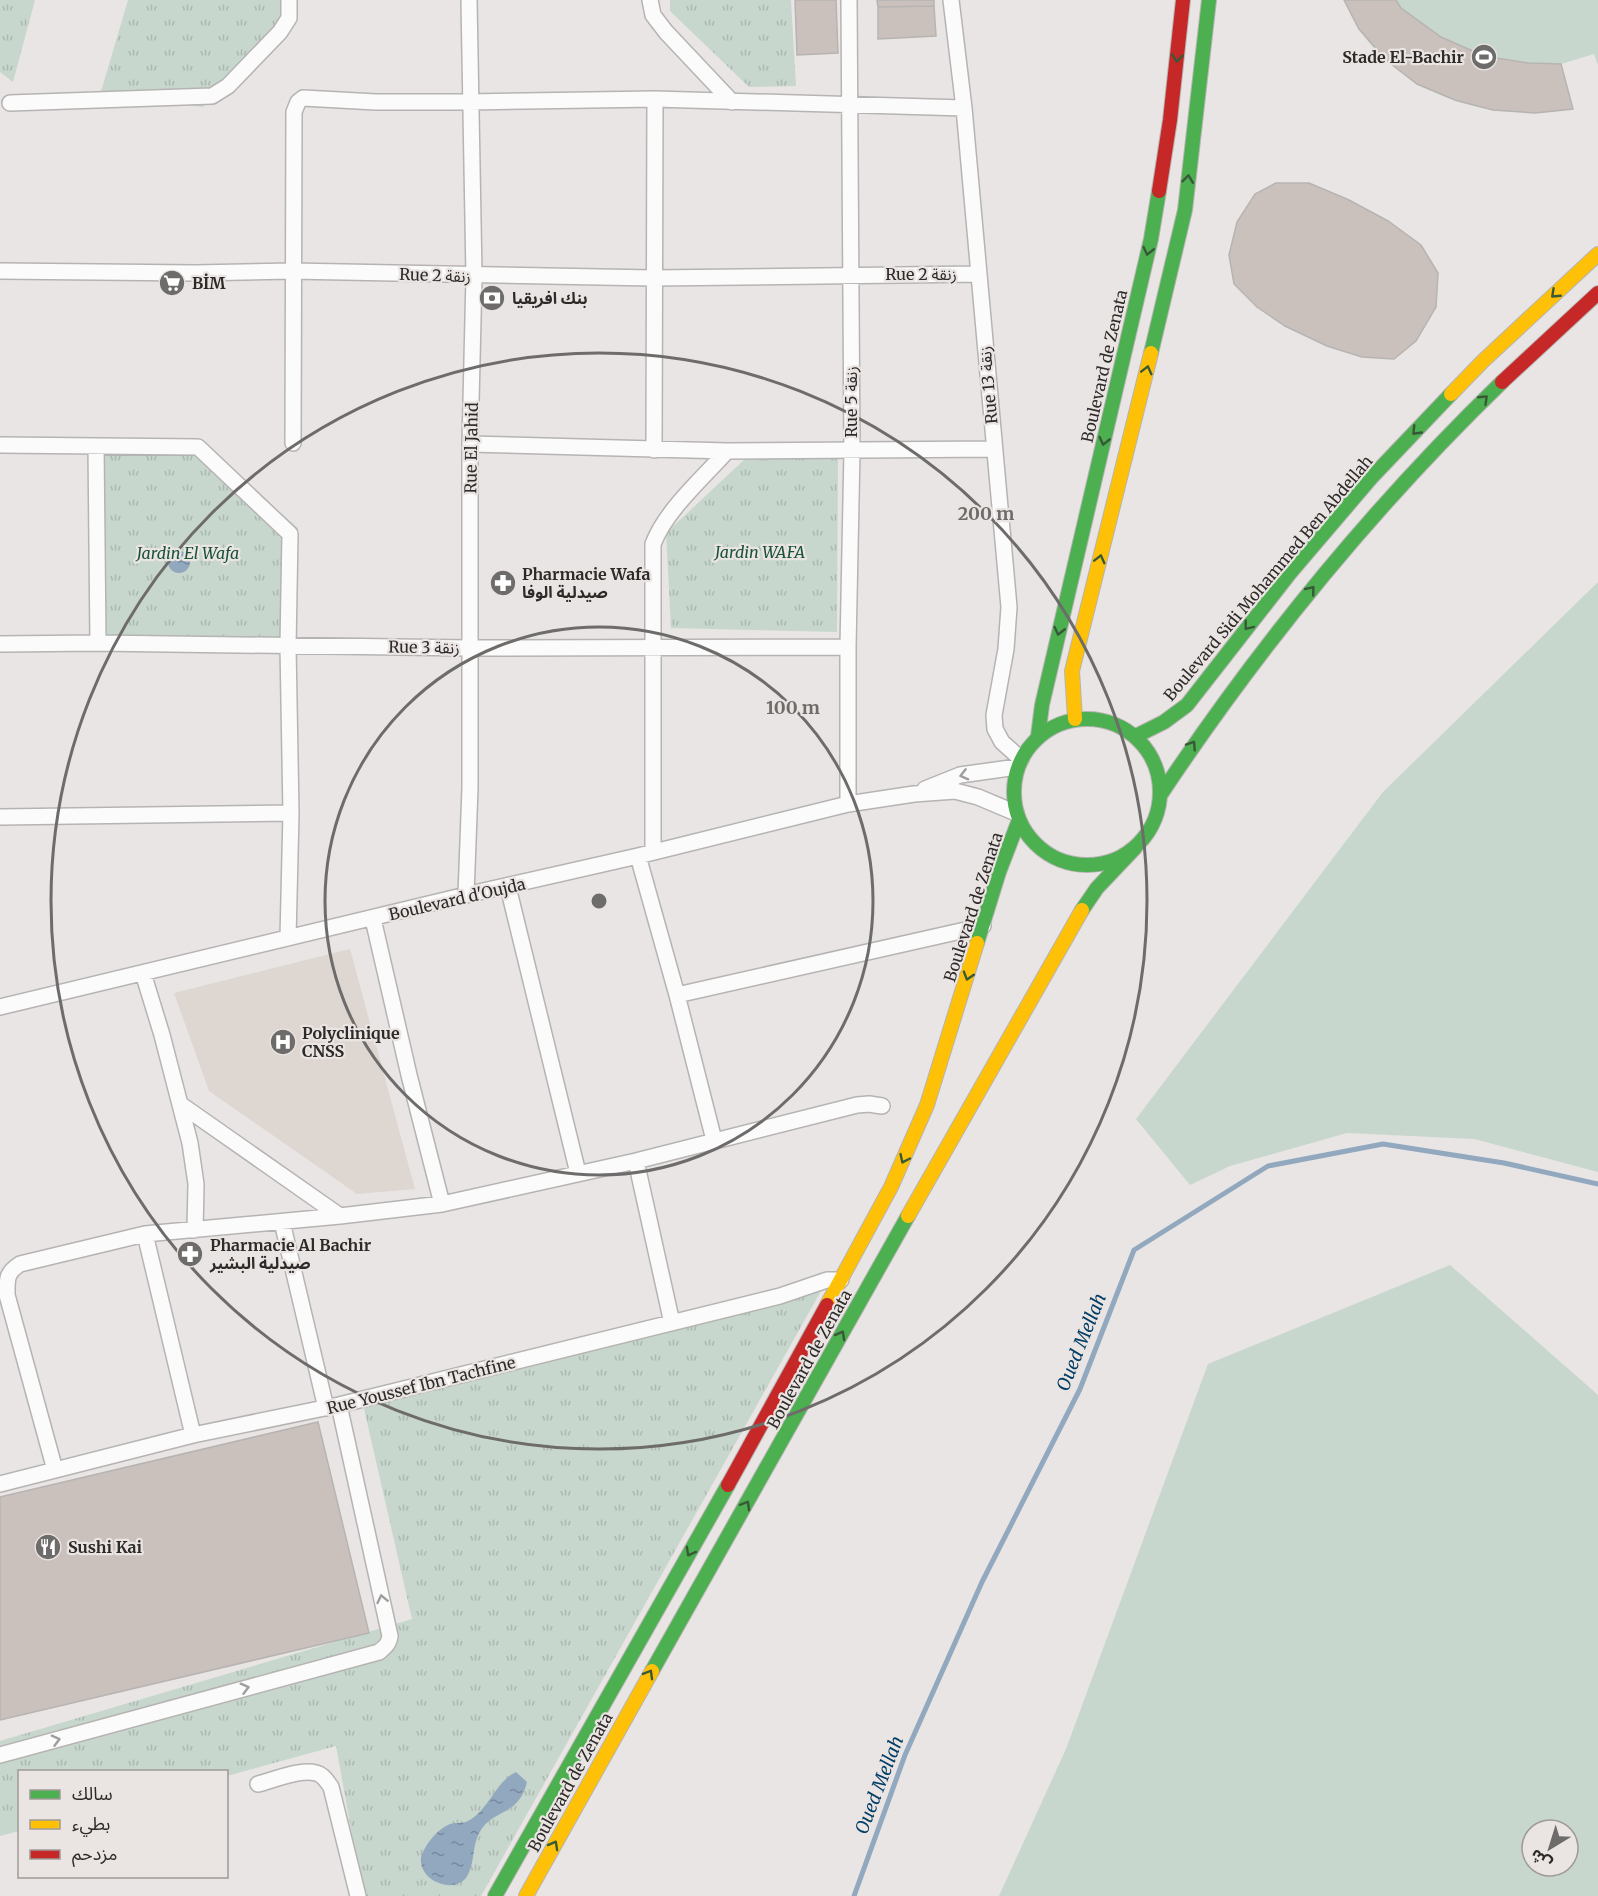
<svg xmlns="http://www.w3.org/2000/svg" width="1598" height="1896" font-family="Merriweather,'Noto Sans Arabic',serif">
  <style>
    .built { fill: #ded6d1 }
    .grass { fill: #c7d7cd; fill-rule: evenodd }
    .park { fill: url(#park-tufts) }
    .water { fill: url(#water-ripples) }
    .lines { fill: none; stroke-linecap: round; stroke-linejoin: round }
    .stream { stroke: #91a8be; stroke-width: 5 }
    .building { fill: #cbc1bc; stroke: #b6b4b3; stroke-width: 1.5 }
    .street-casing { stroke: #b6b4b2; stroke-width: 18 }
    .fast-casing { stroke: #b6b4b2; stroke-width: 16 }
    .slow-casing { stroke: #b6b4b2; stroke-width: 16 }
    .jam-casing { stroke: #b6b4b2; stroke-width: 16 }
    .street { stroke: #fcfbfb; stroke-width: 15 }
    .fast { stroke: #4caf50; stroke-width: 14 }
    .slow { stroke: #ffc107; stroke-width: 14 }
    .jam { stroke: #c62828; stroke-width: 14 }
    .oneway { stroke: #385937 }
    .oneway2 { stroke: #9f9d9d }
    .ring { fill: none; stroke: #6e6c6b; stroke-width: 3 }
    .labels { text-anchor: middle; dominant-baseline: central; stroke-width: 4.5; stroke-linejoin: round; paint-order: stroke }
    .poi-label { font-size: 16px; font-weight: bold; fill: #2d2b2a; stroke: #eae4e2; text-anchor: start }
    .street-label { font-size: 16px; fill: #2d2b2a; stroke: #eae4e2 }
    .park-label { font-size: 16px; font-style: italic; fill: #19533a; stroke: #eae4e2 }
    .water-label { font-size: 18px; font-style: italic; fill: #003d67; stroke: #eae4e2 }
    .centre { fill: #6e6c6b; stroke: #eae4e2; stroke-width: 3 }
    .ring-label { font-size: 18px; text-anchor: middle; font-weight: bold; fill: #6e6c6b; stroke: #eae4e2; stroke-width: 4.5; stroke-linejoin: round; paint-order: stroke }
  </style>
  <defs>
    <pattern id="park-tufts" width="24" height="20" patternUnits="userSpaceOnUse" patternTransform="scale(1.5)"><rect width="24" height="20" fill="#c7d7cd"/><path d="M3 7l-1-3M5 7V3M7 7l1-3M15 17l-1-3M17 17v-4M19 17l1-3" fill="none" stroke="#abb9b0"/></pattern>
    <pattern id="water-ripples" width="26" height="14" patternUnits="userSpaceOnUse" patternTransform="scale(1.5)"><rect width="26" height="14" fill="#91a8be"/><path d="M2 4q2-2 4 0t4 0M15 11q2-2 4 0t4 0" fill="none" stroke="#77899b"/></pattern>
  </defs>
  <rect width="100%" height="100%" fill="#e8e5e4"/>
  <path class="built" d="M350,949L415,1189L357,1194L209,1091L174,993Z"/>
  <path class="grass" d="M1344,0H1598V65L1594,54L1561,64L1573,109C1546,112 1521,113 1494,110C1442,103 1388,73 1359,29C1353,20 1349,9 1344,0Z
    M1598,582V1172L1474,1139L1347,1133L1230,1166L1190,1185L1136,1119L1383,792Z
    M1450,1265L1598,1395V1896H999L1066,1749L1208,1364ZM1532,1830H1568V1866H1532Z"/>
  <path class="park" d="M0,0H35L13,82L0,72Z
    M128,0H294V7L203,107L100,95Z
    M670,0H791L796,86L749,87L670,11Z
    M96,446L214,455L298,528L288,646L98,643Z
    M838,456L837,632L671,628L666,533L746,458Z
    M821,1291L481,1896H363L336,1746L227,1776L226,1772H20L19,1831L0,1836V1741L412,1619L362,1400Z"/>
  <path class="water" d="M168 562a11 11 0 1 1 22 0a11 11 0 1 1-22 0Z
    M516,1772L527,1782C519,1816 494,1809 481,1830C471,1845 476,1863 466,1878C450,1896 414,1877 422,1854C427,1842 439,1828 450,1824C456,1822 463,1824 468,1821C489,1810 495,1782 516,1772Z"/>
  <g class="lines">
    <path class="stream" d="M854,1896L905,1755L982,1582L1080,1389L1134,1250L1268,1166L1383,1144L1504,1163L1598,1184"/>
  </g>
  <path class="building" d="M795,0H836L838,53L797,55Z
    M877,0H934V6L878,7Z
    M1344,0H1396L1401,8L1441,37L1484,56L1528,63L1561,64L1573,109L1535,113L1493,110L1455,100L1417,84L1386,60L1359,29Z
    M934,6L936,36L878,39V7Z
    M1276,183H1309L1349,200L1388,221L1421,245L1438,273L1436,307L1416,341L1394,359L1362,357L1327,346L1285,326L1257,307L1234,284L1229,255L1237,222L1255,194Z
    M318,1422L369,1633L0,1720V1497Z"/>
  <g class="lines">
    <g class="street-casing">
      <path id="street" d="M650,0L653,15L666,32L732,102
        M951,0L964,108L1009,607L1006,649L994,715L995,729L1002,742L1021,759
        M10,103L212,96L228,86L280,32L289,18V0
        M0,271L195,273L292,271L653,278L978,274
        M293,443L294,112L298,102L303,98L376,102H469L655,99L964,108
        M470,444L727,451L994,449
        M0,445L198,447L290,534L288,646L291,813L288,938
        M96,446L98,643
        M654,450L655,99
        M0,644L98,643L469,648L848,647
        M925,789L960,775L1017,767
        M848,804V647L852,451L849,0
        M0,817L291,813
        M653,852V544C666,510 703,478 727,451
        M638,856L677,995L714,1140
        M508,887L578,1173
        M466,895L470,788V444L474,276L469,0
        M373,919L409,1075L442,1204
        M143,973L162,1035L190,1143L196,1184L195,1230
        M677,995L983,926
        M0,1007L466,895L638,856L848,804L914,794L955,791L978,797L1016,813
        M180,1104L340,1216
        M636,1161L672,1323
        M282,1222L326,1408
        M145,1234L193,1435
        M55,1470L7,1295C7,1279 6,1273 20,1264L145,1234L340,1216L442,1204L636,1161L857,1105L869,1104L882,1106
        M0,1484L193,1435L339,1405L780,1296L827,1280H841
        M0,1755L379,1652C385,1647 389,1644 390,1636L339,1405
        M258,1784C274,1780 308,1765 322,1776C326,1779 328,1783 331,1787L358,1896"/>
    </g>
    <g class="fast-casing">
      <path id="fast" d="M1151,353L1185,210L1209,0
        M1014 792a73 73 0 1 1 146 0a73 73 0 1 1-146 0Z
        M1038,736L1042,705L1151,239L1159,191
        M1136,736L1164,722L1187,705L1290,573L1371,478L1451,394
        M1161,794C1261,644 1372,508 1502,382
        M1082,910L1097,888L1135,848
        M977,943L999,872L1019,820
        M652,1671L908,1216
        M495,1896L728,1485"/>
    </g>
    <g class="slow-casing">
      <path id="slow" d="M1451,394L1483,361L1598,254
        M1075,719L1072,671L1151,353
        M908,1216L1082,910
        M827,1305L891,1187L927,1105L977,943
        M526,1896L652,1671"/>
    </g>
    <g class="jam-casing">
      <path id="jam" d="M1159,191L1170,120L1183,0
        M1502,382L1598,293
        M728,1485L827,1305"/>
    </g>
    <use href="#street" class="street"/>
    <use href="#fast" class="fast"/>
    <use href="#slow" class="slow"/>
    <use href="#jam" class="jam"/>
  </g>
  <defs><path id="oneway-chevron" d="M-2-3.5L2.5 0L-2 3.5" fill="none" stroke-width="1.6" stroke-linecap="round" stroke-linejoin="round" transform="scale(1.5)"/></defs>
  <g class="oneway">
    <use href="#oneway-chevron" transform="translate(1177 58) rotate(96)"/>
    <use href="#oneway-chevron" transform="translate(1188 179) rotate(-83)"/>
    <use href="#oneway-chevron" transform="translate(1148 251) rotate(103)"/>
    <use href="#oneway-chevron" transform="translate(1555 294) rotate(137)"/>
    <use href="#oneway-chevron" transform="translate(1147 370) rotate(-76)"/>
    <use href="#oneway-chevron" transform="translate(1484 399) rotate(-44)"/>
    <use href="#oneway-chevron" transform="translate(1416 431) rotate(134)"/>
    <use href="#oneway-chevron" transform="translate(1104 441) rotate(103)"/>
    <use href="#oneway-chevron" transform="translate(1100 559) rotate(-76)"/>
    <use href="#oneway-chevron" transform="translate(1311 590) rotate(-51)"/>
    <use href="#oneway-chevron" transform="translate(1248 626) rotate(128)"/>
    <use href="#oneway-chevron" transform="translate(1059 631) rotate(103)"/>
    <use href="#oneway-chevron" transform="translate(1192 745) rotate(-57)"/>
    <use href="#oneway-chevron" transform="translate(968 976) rotate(107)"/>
    <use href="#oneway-chevron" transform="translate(904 1159) rotate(115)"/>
    <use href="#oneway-chevron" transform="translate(841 1335) rotate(-61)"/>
    <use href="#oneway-chevron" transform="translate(746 1505) rotate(-60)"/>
    <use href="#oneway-chevron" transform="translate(690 1552) rotate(119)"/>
    <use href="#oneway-chevron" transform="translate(649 1674) rotate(-60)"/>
    <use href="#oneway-chevron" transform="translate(554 1845) rotate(-61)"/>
  </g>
  <g class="oneway2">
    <use href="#oneway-chevron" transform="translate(964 775) rotate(166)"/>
    <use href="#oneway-chevron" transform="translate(382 1599) rotate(-102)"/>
    <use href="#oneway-chevron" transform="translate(245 1688) rotate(-15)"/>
    <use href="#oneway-chevron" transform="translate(56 1740) rotate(-15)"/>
  </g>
  <g class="ring">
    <circle cx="599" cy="901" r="274"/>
    <circle cx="599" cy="901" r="548"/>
  </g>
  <defs>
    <g id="stadium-disc" transform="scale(1.35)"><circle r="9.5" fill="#6e6c6b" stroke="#eae4e2"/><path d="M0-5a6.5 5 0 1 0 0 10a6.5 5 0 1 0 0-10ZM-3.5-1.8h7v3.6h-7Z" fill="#fff"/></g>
    <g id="supermarket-disc" transform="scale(1.35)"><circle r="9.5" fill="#6e6c6b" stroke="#eae4e2"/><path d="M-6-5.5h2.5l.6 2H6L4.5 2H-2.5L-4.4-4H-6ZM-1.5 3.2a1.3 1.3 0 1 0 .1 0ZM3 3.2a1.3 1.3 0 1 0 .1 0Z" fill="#fff"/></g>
    <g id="bank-disc" transform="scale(1.35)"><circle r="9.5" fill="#6e6c6b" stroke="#eae4e2"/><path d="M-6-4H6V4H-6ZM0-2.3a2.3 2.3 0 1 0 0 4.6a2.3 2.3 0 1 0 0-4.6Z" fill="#fff"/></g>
    <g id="pharmacy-disc" transform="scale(1.35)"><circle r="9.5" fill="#6e6c6b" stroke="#eae4e2"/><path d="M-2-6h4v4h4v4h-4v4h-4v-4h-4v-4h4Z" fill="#fff"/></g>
    <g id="hospital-disc" transform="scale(1.35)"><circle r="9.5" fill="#6e6c6b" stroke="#eae4e2"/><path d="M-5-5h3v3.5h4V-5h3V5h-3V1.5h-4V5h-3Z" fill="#fff"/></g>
    <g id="restaurant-disc" transform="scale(1.35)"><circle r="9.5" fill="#6e6c6b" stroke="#eae4e2"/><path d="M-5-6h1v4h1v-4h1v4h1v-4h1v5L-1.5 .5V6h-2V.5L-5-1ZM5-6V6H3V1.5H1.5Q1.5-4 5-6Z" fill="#fff"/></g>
  </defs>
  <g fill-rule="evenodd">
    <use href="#stadium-disc" x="1484" y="57"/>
    <use href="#supermarket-disc" x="172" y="283"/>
    <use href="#bank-disc" x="492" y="298"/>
    <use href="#pharmacy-disc" x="503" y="583"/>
    <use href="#hospital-disc" x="283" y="1042"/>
    <use href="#pharmacy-disc" x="190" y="1254"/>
    <use href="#restaurant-disc" x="48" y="1547"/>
  </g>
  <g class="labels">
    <g class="poi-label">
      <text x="1464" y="57" text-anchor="end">Stade El-Bachir</text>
      <text x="192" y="283">BİM</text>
      <text x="512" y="298">بنك افريقيا</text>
      <text x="522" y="574">Pharmacie Wafa<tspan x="522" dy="18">صيدلية الوفا</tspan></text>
      <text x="302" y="1033">Polyclinique<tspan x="302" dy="18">CNSS</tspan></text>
      <text x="210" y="1245">Pharmacie Al Bachir<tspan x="210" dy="18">صيدلية البشير</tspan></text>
      <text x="68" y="1547">Sushi Kai</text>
    </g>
    <g class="street-label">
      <text x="921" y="274">Rue 2 زنقة</text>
      <text transform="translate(435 275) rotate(2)">Rue 2 زنقة</text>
      <text transform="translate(1104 366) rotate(-77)">Boulevard de Zenata</text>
      <text transform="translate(988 385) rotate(-95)">Rue 13 زنقة</text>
      <text transform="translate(851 402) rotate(-90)">Rue 5 زنقة</text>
      <text transform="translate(471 448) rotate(-89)">Rue El Jahid</text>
      <text transform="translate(1268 578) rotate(-50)">Boulevard Sidi Mohammed Ben Abdellah</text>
      <text transform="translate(424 647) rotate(1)">Rue 3 زنقة</text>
      <text transform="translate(457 899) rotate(-13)">Boulevard d'Oujda</text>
      <text transform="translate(973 907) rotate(-72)">Boulevard de Zenata</text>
      <text transform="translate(809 1359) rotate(-61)">Boulevard de Zenata</text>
      <text transform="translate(421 1385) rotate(-14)">Rue Youssef Ibn Tachfine</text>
      <text transform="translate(570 1782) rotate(-61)">Boulevard de Zenata</text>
    </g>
    <g class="park-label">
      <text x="760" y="552">Jardin WAFA</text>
      <text x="188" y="553">Jardin El Wafa</text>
    </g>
    <g class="water-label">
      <text transform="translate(1081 1342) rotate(-68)">Oued Mellah</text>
      <text transform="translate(879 1785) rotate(-69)">Oued Mellah</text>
    </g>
  </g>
  <circle cx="599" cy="901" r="9" class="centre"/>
  <g class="ring-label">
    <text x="986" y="520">200 m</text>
    <text x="793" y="714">100 m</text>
  </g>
  <rect x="18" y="1770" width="210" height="108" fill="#eae4e2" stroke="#9e9a98" stroke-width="1.5"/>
  <rect x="30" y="1790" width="30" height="9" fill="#4caf50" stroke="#9e9a98" stroke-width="1.5"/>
  <text x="72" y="1800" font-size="18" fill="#2d2b2a">سالك</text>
  <rect x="30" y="1820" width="30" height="9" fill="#ffc107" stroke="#9e9a98" stroke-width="1.5"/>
  <text x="72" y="1830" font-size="18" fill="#2d2b2a">بطيء</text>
  <rect x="30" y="1850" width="30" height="9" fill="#c62828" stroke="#9e9a98" stroke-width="1.5"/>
  <text x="72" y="1860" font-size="18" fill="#2d2b2a">مزدحم</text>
  <g transform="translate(1550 1848) rotate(218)"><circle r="28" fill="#eae4e2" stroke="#9e9a98" stroke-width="1.5"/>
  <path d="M0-4.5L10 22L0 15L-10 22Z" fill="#6e6c6b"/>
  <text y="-9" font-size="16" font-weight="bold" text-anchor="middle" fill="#2d2b2a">ش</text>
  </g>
</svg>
